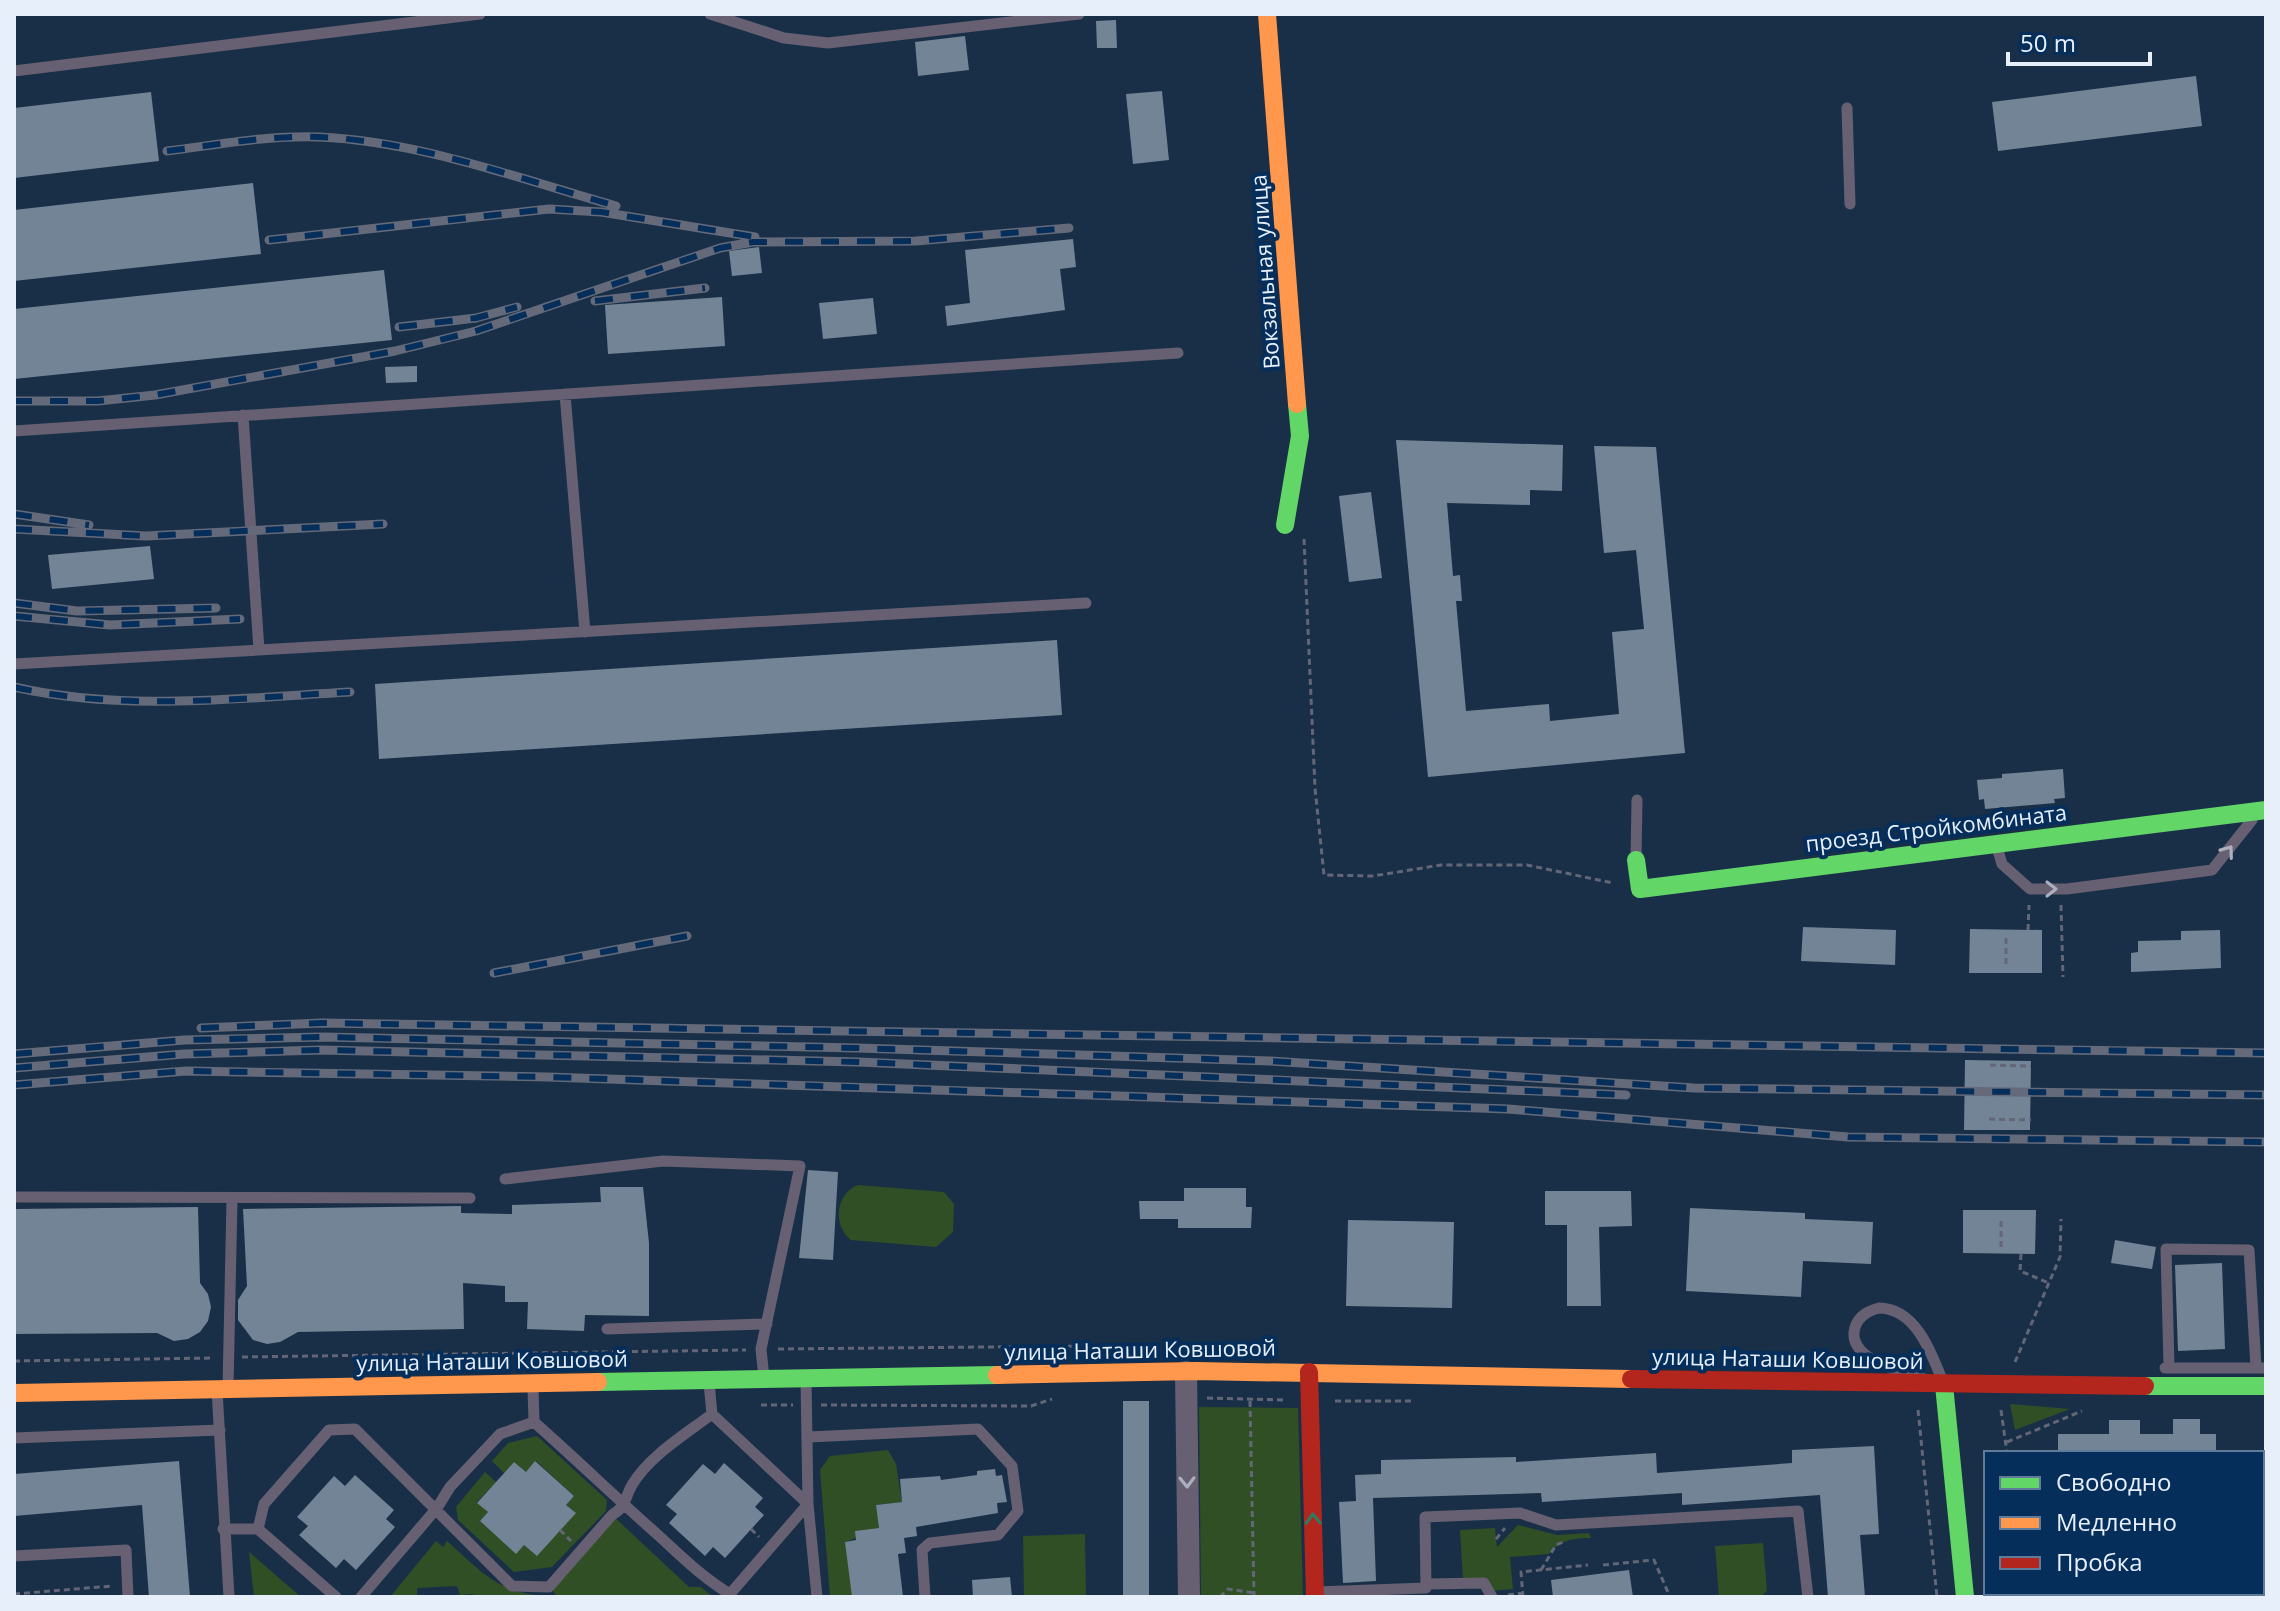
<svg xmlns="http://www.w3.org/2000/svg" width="2280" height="1611" font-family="'Open Sans',sans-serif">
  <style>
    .green { fill: #304f24 }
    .building { fill: #738497 }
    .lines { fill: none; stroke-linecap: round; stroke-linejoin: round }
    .path { stroke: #636677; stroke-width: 3; stroke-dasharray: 6 4; stroke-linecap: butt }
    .lane { stroke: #666072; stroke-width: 11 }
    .street { stroke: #666072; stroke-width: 22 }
    .fast { stroke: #63d668; stroke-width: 18 }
    .slow { stroke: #ff974d; stroke-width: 18 }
    .jam { stroke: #b3261e; stroke-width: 18 }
    .rail-casing { stroke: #646a7a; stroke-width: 9 }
    .rail { stroke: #062e5a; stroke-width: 6; stroke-dasharray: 18; stroke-linecap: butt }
    .oneway { stroke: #acafbd }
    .oneway2 { stroke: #307a60 }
    .labels { text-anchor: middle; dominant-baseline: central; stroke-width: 8; stroke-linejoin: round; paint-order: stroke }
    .street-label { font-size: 22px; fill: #e6effa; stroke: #062e5a }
  </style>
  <rect width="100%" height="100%" fill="#192f47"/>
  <path class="green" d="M858,1185L944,1192L954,1204L953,1232L936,1247L851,1240C832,1225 836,1193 858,1185Z
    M2010,1404L2070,1409L2015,1430Z
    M1199,1407L1298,1408L1303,1597H1201Z
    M537,1436L607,1500L606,1511L552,1567L514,1572L458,1520L456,1507L485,1472L496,1482L477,1502L488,1512L480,1521L515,1553L524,1545L537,1555L575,1512L566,1505L574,1496L536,1461L526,1472L514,1462L504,1473L492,1461L508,1443Z
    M888,1450L896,1464L902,1502L877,1505L879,1528L846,1542L852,1597H830L820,1470L830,1456Z
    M612,1515L689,1587H701L713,1597H558L549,1587Z
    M1518,1525L1557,1535L1589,1533L1591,1538C1574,1538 1560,1540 1549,1554L1510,1557L1513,1589L1492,1591L1463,1579L1460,1530L1495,1528L1497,1547Z
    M1085,1534L1086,1597H1024L1023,1536Z
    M436,1541L443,1547L447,1541C486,1576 498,1593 553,1597H474L473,1594L460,1595L457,1586L417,1588V1597H390Z
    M1763,1543L1767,1591L1760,1597H1719L1715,1546Z
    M249,1552L301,1597H254Z"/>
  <path class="building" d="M1116,20L1117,48H1097L1096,21Z
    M965,36L969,70L918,76L915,42Z
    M2196,76L2202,126L1998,151L1992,102Z
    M1162,91L1169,160L1133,164L1126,94Z
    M151,92L159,161L14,178V108Z
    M253,183L261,254L14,281V210Z
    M1073,239L1076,267L1060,269L1065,310L947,326L945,306L970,303L965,250Z
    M759,247L762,273L732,276L729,251Z
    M384,270L392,340L14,379V309Z
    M722,297L725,346L608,354L605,305Z
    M873,298L877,334L823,339L819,303Z
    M417,366V382L386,383L385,367Z
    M1396,440L1563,445L1562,491L1530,490V505L1447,503L1453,576L1460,575L1462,601H1456L1466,711L1549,704L1550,721L1619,714L1612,632L1644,629L1636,550L1604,553L1594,446L1656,447L1685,753L1428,777Z
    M1371,492L1382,578L1349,582L1339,496Z
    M150,546L154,579L52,589L48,555Z
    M1057,640L1062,715L379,759L375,684Z
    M2063,769L2065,798L2054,799L2055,803L1985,809L1984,799L1979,800L1977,780L2002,778V774Z
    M1803,927L1896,930L1895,965L1801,961Z
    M1970,929L2042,930V973H1969Z
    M2220,930L2221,968L2131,972V953L2138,952V941L2181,940V931Z
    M1965,1060L2031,1061L2030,1130H1964Z
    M808,1170L838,1172L833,1260L799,1258Z
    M600,1187H643L649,1243V1316L585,1315L584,1331L527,1329L528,1302H505V1286L463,1283L464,1329L298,1332L280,1342L267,1344L253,1340L238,1320V1300L247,1286L243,1209L461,1206V1213L512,1214V1205L601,1202Z
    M1184,1188H1246V1207H1252L1251,1228H1178V1219H1140L1139,1201H1184Z
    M1545,1191H1631L1632,1226L1599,1227L1601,1306H1567V1225H1545Z
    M198,1207L200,1283L208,1294L211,1307L208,1321L200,1332L188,1339L174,1341L157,1333L14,1334V1209Z
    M1690,1208L1805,1213V1219L1873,1222L1871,1264L1803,1261L1801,1297L1686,1291Z
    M1963,1210H2036L2035,1254L1963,1253Z
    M1348,1220L1454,1222L1452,1308L1346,1306Z
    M2115,1240L2156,1247L2152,1269L2111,1263Z
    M2222,1263L2225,1349L2178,1351L2175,1265Z
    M1123,1401H1149V1597H1123Z
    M2173,1419H2200V1434H2216V1453H2058V1434H2109V1420H2140V1434H2173Z
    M1874,1446L1879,1534L1860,1535L1865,1597H1828L1820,1495L1682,1505V1493L1542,1502L1541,1493L1373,1498L1376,1581L1343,1583L1339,1502L1356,1501L1355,1475L1381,1474V1460L1516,1457V1462L1656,1453L1657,1473L1792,1463V1450Z
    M179,1461L190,1597H149L142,1505L14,1516V1474Z
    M535,1461L574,1496L566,1505L576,1513L537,1556L524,1545L516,1554L480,1521L488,1512L477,1503L514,1462L526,1472Z
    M724,1463L763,1498L755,1507L764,1515L725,1558L713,1547L705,1556L669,1523L677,1514L666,1505L703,1464L715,1474Z
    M995,1469L996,1476L1002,1475L1007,1502L997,1503L998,1513L916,1527L917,1536L904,1538L906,1553L898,1554L903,1597H852L845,1542L856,1540L855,1531L879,1528L876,1505L902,1502L900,1479L940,1476L941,1480L977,1475V1471Z
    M355,1475L394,1510L386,1519L395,1527L356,1570L344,1559L336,1568L299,1535L308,1526L297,1517L334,1476L345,1486Z
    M1629,1570L1633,1597H1553L1551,1580Z
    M1010,1577L1012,1597H973L972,1580Z"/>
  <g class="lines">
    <path class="path" d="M1304,539L1315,788L1324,875L1373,876L1441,865H1527L1613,883
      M2061,905L2063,977
      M2028,930L2029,905
      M2006,964V937
      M1990,1065L2031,1066
      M1989,1119L2031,1120
      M2001,1247V1217
      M2021,1254L2020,1271L2049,1283
      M778,1349L1087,1346
      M242,1357L746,1350
      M14,1361L214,1358
      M2015,1362L2060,1257L2061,1219
      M1207,1398L1287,1400
      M1250,1401L1254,1597
      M1335,1401H1415
      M761,1405H793
      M821,1405L1031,1406L1052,1399
      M1918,1410L1937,1597
      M2001,1410L2007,1453
      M2007,1442L2082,1411
      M751,1529L759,1537
      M560,1530L571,1541
      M1496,1539L1505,1528
      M2262,1545L2266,1544
      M1603,1565L1654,1560L1670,1597
      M1541,1570L1556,1545L1566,1541
      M2003,1593L2004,1597
      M14,1594L112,1586
      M1508,1595L1523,1593
      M1220,1597L1228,1589L1254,1593
      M1523,1597L1521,1572L1588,1565
      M2230,1597L2231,1593"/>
    <path class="lane" d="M710,14L784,38L828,43L1079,14
      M14,71L480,14
      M1847,108L1850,204
      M565,394L585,632
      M243,415L259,650
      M14,431L1178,353
      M14,664L1086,603
      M1997,847L2002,864L2030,889H2067L2212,870L2252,820
      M1636,859L1637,800
      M505,1179L663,1161L800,1166L761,1349L764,1378
      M14,1197L470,1198
      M1879,1308C1917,1308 1933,1357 1944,1385C1918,1376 1851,1365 1854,1332C1856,1317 1867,1311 1879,1308Z
      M607,1329L767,1324
      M2169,1366L2166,1249L2249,1250L2256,1367
      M2165,1368H2266
      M806,1379L808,1504L817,1597
      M709,1383L712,1414
      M228,1387L232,1200
      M533,1387L534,1422
      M217,1390L229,1597
      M809,1437L978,1429L1012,1466L1018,1511L998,1535L930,1543L922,1550L925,1597
      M14,1438L220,1430
      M2262,1498H2266
      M223,1529H258L336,1597
      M258,1529L264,1504L329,1430L355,1429L512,1586L549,1587L612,1515C627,1506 624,1499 632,1485C649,1456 686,1434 712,1414L808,1504L730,1594C703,1578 681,1556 658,1535C616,1498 576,1459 534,1422L500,1434L450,1487L437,1508L361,1597
      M14,1556L126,1550L128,1597
      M1426,1584L1484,1583L1492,1597
      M1316,1592L1426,1588L1425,1517L1520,1513L1556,1525L1798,1511L1808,1597
      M2120,1597L2121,1593"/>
    <path class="street" d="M1186,1372L1189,1597"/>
    <path class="fast" d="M1285,525L1300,436L1297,404
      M1636,860L1640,889L2266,810
      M598,1382L997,1375
      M1944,1385L1965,1597
      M2145,1386H2266"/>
    <path class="slow" d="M1267,14L1297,404
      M997,1375L1196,1371L1631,1379
      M14,1393L598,1382"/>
    <path class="jam" d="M1309,1372L1315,1597
      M1631,1379L2145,1386"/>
    <g class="rail-casing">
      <path id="rail" d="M167,151C217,145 268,135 319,137C419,141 520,179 616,206
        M269,240L549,209L601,212L755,237
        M595,301L705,288
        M399,327L476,318L517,307
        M14,401H98L155,395L395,351L476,331L720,248L753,242L916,241L1069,228
        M14,514L89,525
        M14,529L146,536L383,524
        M14,603L77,611L216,608
        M14,616L110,625L240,619
        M14,687C125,712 238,698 350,692
        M494,973L687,936
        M201,1028L322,1023L2266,1053
        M14,1054L184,1040L322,1037L857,1048L1270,1061L1694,1088L2266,1095
        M14,1068L184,1054L321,1050L858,1062L1626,1095
        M14,1085L186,1071L548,1077L1508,1109L1848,1137L2266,1142"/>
    </g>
    <use href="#rail" class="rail"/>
  </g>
  <defs><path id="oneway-chevron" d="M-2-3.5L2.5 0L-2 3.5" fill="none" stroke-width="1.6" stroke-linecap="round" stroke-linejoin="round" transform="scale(2)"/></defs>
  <g class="oneway">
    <use href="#oneway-chevron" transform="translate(2228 851) rotate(-54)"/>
    <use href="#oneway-chevron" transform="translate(2051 889)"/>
    <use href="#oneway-chevron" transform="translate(1187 1482) rotate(89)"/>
  </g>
  <use class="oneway2" href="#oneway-chevron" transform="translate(1313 1519) rotate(-92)"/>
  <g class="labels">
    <g class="street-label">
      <text transform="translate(1264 272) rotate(-94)">Вокзальная улица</text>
      <text transform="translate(1936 827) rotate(-7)">проезд Стройкомбината</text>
      <text transform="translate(1140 1349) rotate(-1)">улица Наташи Ковшовой</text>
      <text transform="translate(1788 1358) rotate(1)">улица Наташи Ковшовой</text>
      <text transform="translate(492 1360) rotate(-1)">улица Наташи Ковшовой</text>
    </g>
  </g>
  <rect width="2280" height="1611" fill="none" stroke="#e6effa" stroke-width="32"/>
  <rect x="1984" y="1451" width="280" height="144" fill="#062e5a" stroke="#607b9a" stroke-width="2"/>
  <rect x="2000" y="1477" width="40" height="12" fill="#63d668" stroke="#607b9a" stroke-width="2"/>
  <text x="2056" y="1491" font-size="24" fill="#e6effa">Свободно</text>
  <rect x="2000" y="1517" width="40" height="12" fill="#ff974d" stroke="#607b9a" stroke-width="2"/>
  <text x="2056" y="1531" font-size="24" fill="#e6effa">Медленно</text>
  <rect x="2000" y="1557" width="40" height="12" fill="#b3261e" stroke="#607b9a" stroke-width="2"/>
  <text x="2056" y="1571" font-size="24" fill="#e6effa">Пробка</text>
  <path d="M2008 52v12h142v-12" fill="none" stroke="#e6effa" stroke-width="4"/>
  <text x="2020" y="52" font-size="24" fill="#e6effa" stroke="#062e5a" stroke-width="6" paint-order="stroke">50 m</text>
</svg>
